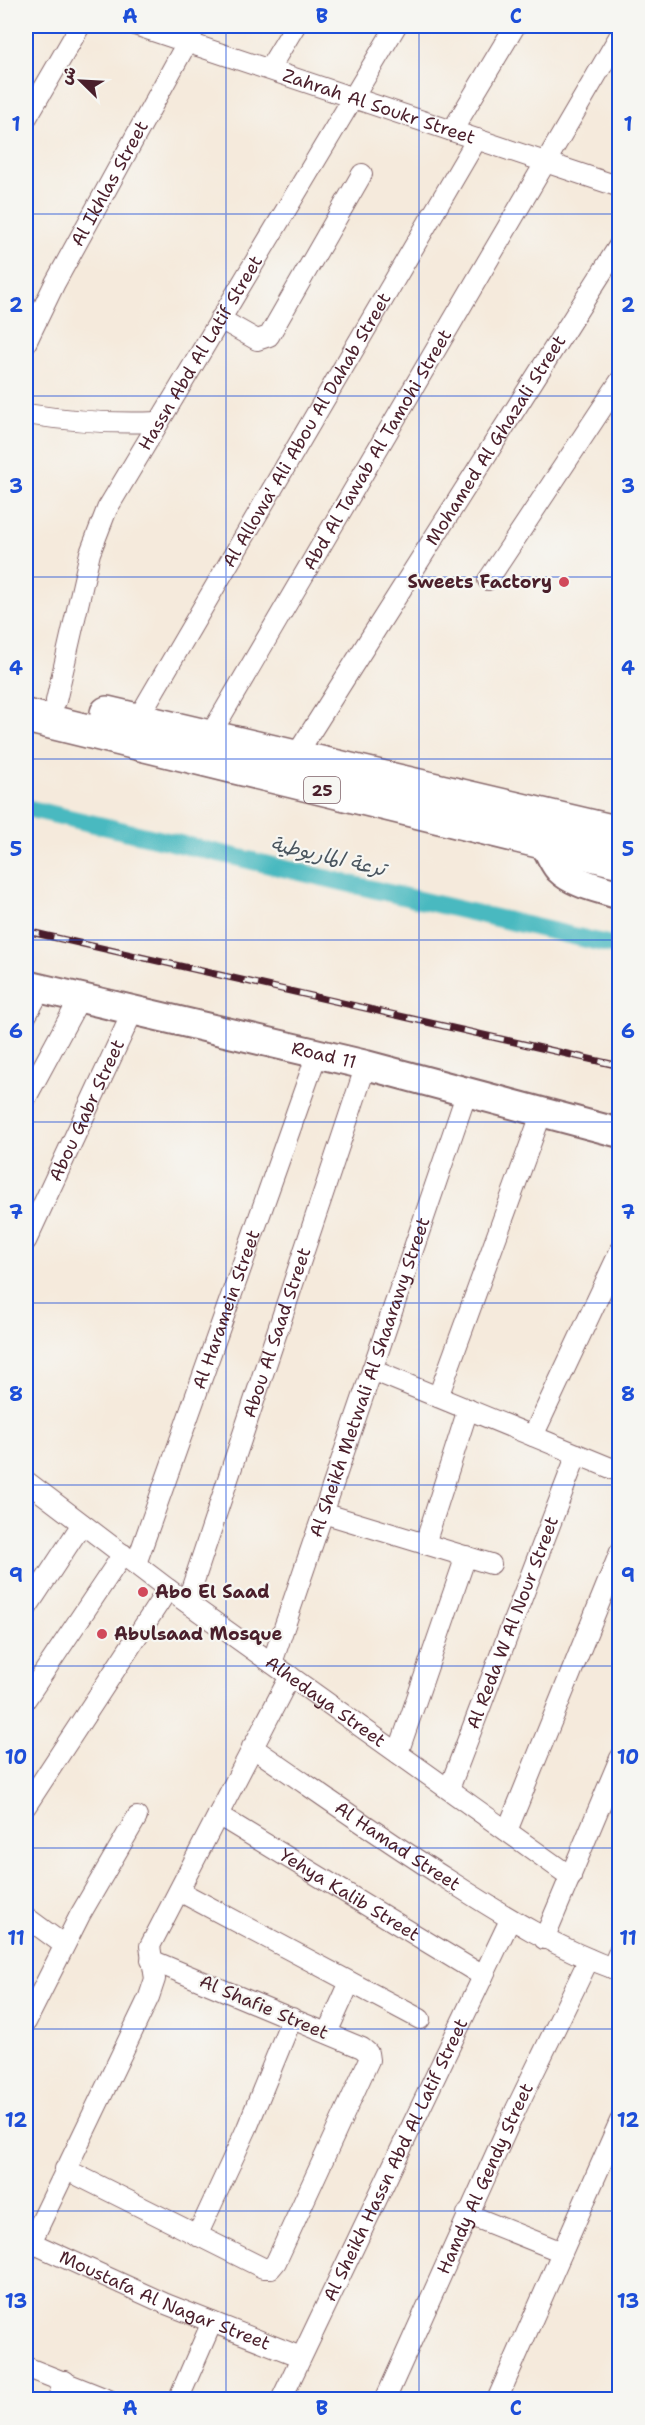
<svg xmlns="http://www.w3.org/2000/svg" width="645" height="2425" font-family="'Shantell Sans','Playpen Sans Arabic',sans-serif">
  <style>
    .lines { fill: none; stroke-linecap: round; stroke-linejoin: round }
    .canal { stroke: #4ab9c0; stroke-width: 18 }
    .street-casing { stroke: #866669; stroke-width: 22 }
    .secondary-casing { stroke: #866669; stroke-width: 32 }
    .highway-casing { stroke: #866669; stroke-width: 36 }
    .street { stroke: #fff; stroke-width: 20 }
    .secondary { stroke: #fff; stroke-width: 28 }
    .highway { stroke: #fff; stroke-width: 33 }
    .rail-casing { stroke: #4a1f2b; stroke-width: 7 }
    .rail { stroke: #f6f6f2; stroke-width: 4.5; stroke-dasharray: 14; stroke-linecap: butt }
    .grid { fill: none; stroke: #1d4ed8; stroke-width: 1.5; stroke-opacity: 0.55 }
    .poi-dot { fill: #d1495b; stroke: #f6f6f2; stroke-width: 2 }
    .labels { text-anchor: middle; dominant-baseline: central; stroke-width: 4.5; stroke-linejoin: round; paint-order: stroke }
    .shield { fill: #f6f6f2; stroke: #7e6067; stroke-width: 1.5 }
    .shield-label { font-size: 16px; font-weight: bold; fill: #4a1f2b }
    .street-label { font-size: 18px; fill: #4a1f2b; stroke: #f6f6f2 }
    .poi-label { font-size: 18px; font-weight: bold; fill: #4a1f2b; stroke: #f6f6f2; text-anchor: start }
    .water-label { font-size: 20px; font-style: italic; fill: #4a555f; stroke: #f6f6f2 }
    .neatline { fill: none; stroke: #1d4ed8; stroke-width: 2 }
    .grid-label { font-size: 20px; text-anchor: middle; font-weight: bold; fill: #1d4ed8 }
  </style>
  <rect width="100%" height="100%" fill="#f6f6f2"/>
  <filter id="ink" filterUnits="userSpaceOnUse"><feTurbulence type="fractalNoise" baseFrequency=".0167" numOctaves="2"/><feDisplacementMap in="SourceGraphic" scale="12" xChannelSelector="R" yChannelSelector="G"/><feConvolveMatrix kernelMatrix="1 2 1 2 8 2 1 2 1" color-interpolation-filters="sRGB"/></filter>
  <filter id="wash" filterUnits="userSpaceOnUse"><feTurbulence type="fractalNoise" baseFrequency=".008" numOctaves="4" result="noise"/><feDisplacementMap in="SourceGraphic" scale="24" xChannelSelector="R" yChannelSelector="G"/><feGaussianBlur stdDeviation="1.35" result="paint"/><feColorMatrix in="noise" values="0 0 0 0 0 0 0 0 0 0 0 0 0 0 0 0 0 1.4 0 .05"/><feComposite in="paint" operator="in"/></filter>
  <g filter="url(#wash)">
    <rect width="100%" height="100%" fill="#f5eadc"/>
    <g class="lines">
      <path class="canal" d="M26,808L620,947"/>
    </g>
  </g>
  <g filter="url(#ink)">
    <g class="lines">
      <g class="street-casing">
        <g id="street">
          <path id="s1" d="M138,26L620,187"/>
          <path d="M269,69L295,26"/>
          <path d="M26,119L80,26"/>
          <path d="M452,131L515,26"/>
          <path d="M220,319L257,340L269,336L362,174"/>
          <path id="s2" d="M26,343L55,283L196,26"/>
          <path d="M26,414C70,421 113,424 158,422"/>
          <path d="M488,580L620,381"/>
          <path id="s3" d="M56,701L90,553L107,509L396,26"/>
          <path id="s4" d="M137,720L477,139"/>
          <path id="s5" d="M209,737L620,35"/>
          <path id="s6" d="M295,757L620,244"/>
          <path d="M26,1016L41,989"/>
          <path d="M26,1098L80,998"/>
          <path id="s7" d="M26,1241L133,1011"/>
          <path d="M372,1370L618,1471"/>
          <path d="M438,1397L542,1112"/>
          <path d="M533,1436L620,1251"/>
          <path id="s8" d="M26,1481L168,1589L571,1877"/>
          <path d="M323,1513L491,1564"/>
          <path d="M425,1544L468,1409"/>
          <path id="s9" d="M136,1564L317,1054"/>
          <path id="s10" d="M187,1602L366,1065"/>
          <path d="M26,1609L82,1524"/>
          <path id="s11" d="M272,1663L467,1092"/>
          <path d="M26,1699L123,1554"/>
          <path id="s12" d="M252,1747C318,1792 383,1839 450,1881C504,1916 558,1949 620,1971"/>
          <path d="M398,1753L466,1556"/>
          <path id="s13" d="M449,1789L577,1454"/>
          <path d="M26,1806L168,1589"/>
          <path id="s14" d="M218,1815L483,1976"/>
          <path d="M507,1831L620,1552"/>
          <path d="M179,1891L420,2019"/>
          <path d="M26,1917L64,1945"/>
          <path d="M544,1939L620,1758"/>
          <path d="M612,1968L620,1949"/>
          <path d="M26,2022L80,1915L137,1817"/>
          <path d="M327,2033L350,1982"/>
          <path d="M65,2169L263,2268H271L276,2262L369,2060L368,2053L362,2048L151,1960"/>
          <path d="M467,2214L562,2252"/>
          <path d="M197,2236L247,2128L292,2018"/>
          <path id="s15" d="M30,2242L166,2304L301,2357"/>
          <path d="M26,2253L149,1997L155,1979L150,1946L290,1676"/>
          <path d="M26,2367L109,2400"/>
          <path d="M57,2400L65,2381"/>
          <path d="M178,2400L212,2322"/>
          <path id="s16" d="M281,2400L510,1920"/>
          <path id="s17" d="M385,2400L516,2109L589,1959"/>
          <path d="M497,2400L620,2121"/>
        </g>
      </g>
      <g class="secondary-casing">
        <g id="secondary">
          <path d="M545,844C549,852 553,862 559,869C574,884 600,888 620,895"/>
          <path id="s18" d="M26,985L366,1065L620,1133"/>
        </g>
      </g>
      <g class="highway-casing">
        <path id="highway" d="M107,713L620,833
          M26,716L620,861"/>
      </g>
      <use href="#street" class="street"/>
      <use href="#secondary" class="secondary"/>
      <use href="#highway" class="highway"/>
      <g class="rail-casing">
        <path id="rail" d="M26,931L620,1066"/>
      </g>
      <use href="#rail" class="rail"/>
    </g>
  </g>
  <path class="grid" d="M226,26V2400M419,26V2400M26,214H620M26,396H620M26,577H620M26,759H620M26,940H620M26,1122H620M26,1303H620M26,1485H620M26,1666H620M26,1848H620M26,2029H620M26,2211H620"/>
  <g class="poi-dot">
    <circle cx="564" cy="582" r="6"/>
    <circle cx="143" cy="1592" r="6"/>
    <circle cx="102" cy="1634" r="6"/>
  </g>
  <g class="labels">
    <rect class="shield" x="304" y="777" width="36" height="26" rx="4.5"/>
    <g class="shield-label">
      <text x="322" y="790">25</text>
    </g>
    <g class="street-label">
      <text stroke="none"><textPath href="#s1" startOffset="254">Zahrah Al Soukr Street</textPath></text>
      <text stroke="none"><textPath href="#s2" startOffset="180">Al Ikhlas Street</textPath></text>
      <text stroke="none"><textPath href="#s3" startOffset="381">Hassn Abd Al Latif Street</textPath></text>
      <text stroke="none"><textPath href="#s4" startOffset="336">Al Allowa' Ali Abou Al Dahab Street</textPath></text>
      <text stroke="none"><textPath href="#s6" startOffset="375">Mohamed Al Ghazali Street</textPath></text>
      <text stroke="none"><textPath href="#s5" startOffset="333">Abd Al Tawab Al Tamohi Street</textPath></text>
      <text stroke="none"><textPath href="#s18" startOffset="306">Road 11</textPath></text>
      <text stroke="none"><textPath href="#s7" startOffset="144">Abou Gabr Street</textPath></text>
      <text stroke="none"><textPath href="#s9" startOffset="270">Al Haramein Street</textPath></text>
      <text stroke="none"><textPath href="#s10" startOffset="284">Abou Al Saad Street</textPath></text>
      <text stroke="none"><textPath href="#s11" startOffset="302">Al Sheikh Metwali Al Shaarawy Street</textPath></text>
      <text stroke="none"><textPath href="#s13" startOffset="178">Al Reda W Al Nour Street</textPath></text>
      <text stroke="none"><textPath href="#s8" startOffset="372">Alhedaya Street</textPath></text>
      <text stroke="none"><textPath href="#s12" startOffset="176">Al Hamad Street</textPath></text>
      <text stroke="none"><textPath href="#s14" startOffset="154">Yehya Kalib Street</textPath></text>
      <text transform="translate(264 2007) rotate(23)">Al Shafie Street</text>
      <text stroke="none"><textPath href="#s16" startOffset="266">Al Sheikh Hassn Abd Al Latif Street</textPath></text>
      <text stroke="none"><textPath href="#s17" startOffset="243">Hamdy Al Gendy Street</textPath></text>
      <text stroke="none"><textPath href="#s15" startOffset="147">Moustafa Al Nagar Street</textPath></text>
    </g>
    <g class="poi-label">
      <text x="552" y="582" text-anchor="end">Sweets Factory</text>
      <text x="155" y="1592">Abo El Saad</text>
      <text x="114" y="1634">Abulsaad Mosque</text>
    </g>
    <g class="water-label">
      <text transform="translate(328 856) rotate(13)">ترعة الماريوطية</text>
    </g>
  </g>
  <rect width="645" height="2425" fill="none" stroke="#f6f6f2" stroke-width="66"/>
  <g transform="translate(81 81) rotate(294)" stroke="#f6f6f2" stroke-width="4.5" paint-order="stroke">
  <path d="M0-4.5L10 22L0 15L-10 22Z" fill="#4a1f2b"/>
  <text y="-9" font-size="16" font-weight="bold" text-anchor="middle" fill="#4a1f2b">ش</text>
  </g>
  <rect x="33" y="33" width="579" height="2359" class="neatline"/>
  <g class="grid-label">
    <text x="130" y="23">A</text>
    <text x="322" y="23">B</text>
    <text x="516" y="23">C</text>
    <text x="16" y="131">1</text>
    <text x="628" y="131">1</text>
    <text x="16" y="312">2</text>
    <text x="628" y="312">2</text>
    <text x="16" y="493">3</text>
    <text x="628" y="493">3</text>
    <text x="16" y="675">4</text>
    <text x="628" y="675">4</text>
    <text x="16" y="856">5</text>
    <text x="628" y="856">5</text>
    <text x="16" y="1038">6</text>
    <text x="628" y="1038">6</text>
    <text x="16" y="1219">7</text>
    <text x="628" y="1219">7</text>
    <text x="16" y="1401">8</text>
    <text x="628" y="1401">8</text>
    <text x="16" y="1582">9</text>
    <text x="628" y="1582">9</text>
    <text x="16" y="1764">10</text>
    <text x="628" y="1764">10</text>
    <text x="16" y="1945">11</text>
    <text x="628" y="1945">11</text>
    <text x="16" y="2127">12</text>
    <text x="628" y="2127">12</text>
    <text x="16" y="2308">13</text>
    <text x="628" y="2308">13</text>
    <text x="130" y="2415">A</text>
    <text x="322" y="2415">B</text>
    <text x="516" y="2415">C</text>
  </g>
</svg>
